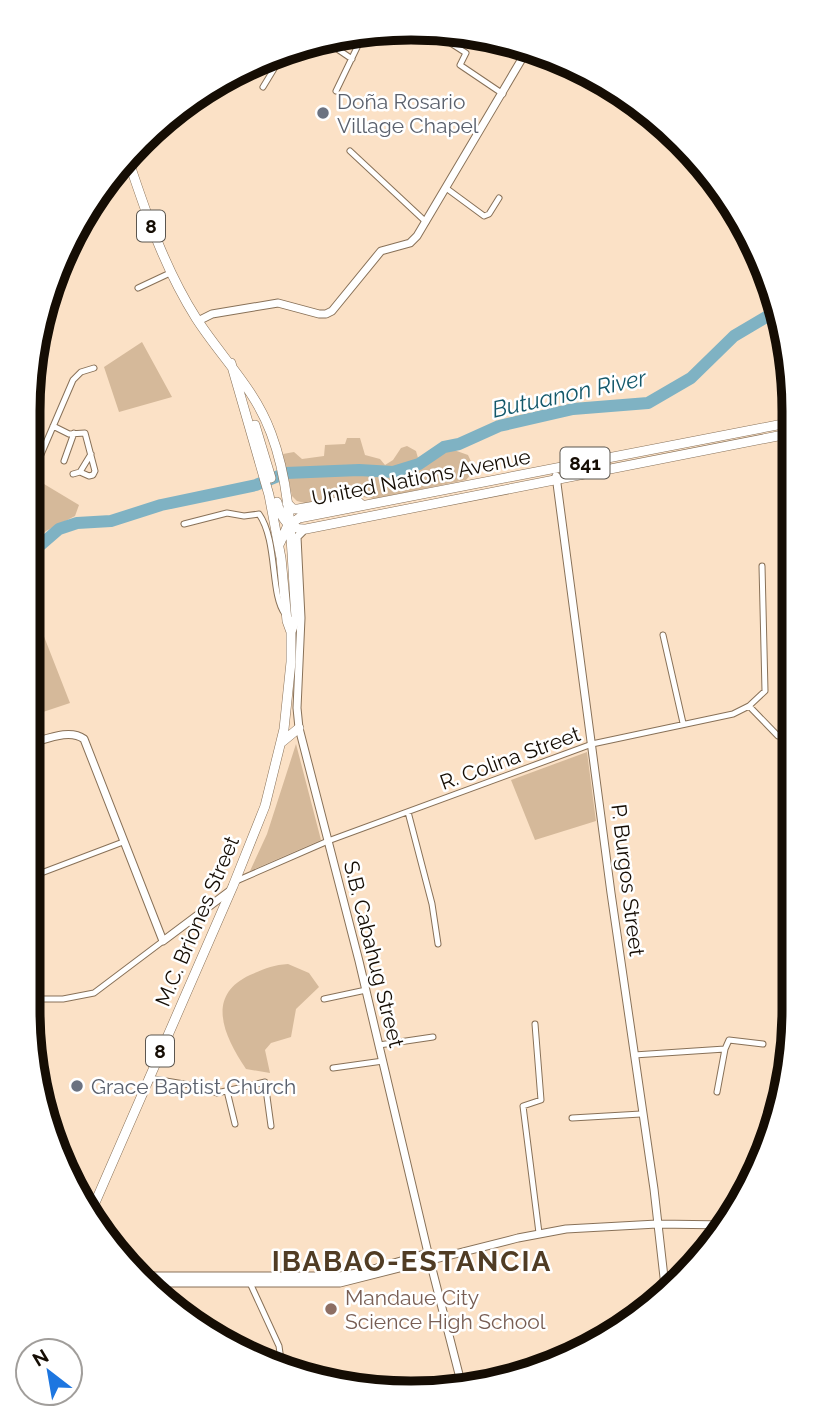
<svg xmlns="http://www.w3.org/2000/svg" width="822" height="1421" font-family="Raleway,sans-serif">
  <style>
    .green { fill: #d5b99a }
    .lines { fill: none; stroke-linecap: round; stroke-linejoin: round }
    .river { stroke: #7fb2c3; stroke-width: 12 }
    .minor-casing { stroke: #887158; stroke-width: 7 }
    .tertiary-casing { stroke: #887158; stroke-width: 9 }
    .primary-casing { stroke: #887158; stroke-width: 10 }
    .minor { stroke: #fff; stroke-width: 5 }
    .tertiary { stroke: #fff; stroke-width: 7 }
    .primary { stroke: #fff; stroke-width: 9 }
    .worship-dot { fill: #6b7280; stroke: #fff; stroke-width: 2.5 }
    .education-dot { fill: #8d6e63; stroke: #fff; stroke-width: 2.5 }
    .labels { text-anchor: middle; dominant-baseline: central; stroke-width: 5; stroke-linejoin: round; paint-order: stroke }
    .shield { fill: #fff; stroke: #5b564f; stroke-width: 2 }
    .shield-label { font-size: 19px; font-weight: bold; fill: #150d04 }
    .worship-label { font-size: 21px; fill: #5b616d; stroke: #fff; text-anchor: start }
    .street-label { font-size: 21px; fill: #150d04; stroke: #fff }
    .education-label { font-size: 21px; fill: #785e54; stroke: #fff; text-anchor: start }
    .water-label { font-size: 23px; font-style: italic; fill: #13586a; stroke: #fff }
    .district-label { font-size: 28px; font-weight: bold; letter-spacing: 2px; fill: #503c24; stroke: #fff }
    .rim { fill: none; stroke: #150d04; stroke-width: 9 }
  </style>
  <rect width="100%" height="100%" fill="#fbe1c6"/>
  <path class="green" d="M142,342L172,397L119,412L104,367Z
    M347,438H360L365,455L380,459L385,465L393,460L401,448L407,446L416,451L418,458L422,460L451,449L468,455L475,470L466,480L374,499L352,495L308,504L297,501L292,496L283,454L294,452L302,459L324,456L325,445L345,444Z
    M34,478L79,505L75,516L46,531L29,548V481Z
    M36,616L70,703L28,717L29,617Z
    M296,744L321,840L250,871L267,834Z
    M587,752L596,821L535,840L511,780Z
    M288,964L309,973L319,987L296,1009L291,1037L271,1043L265,1050L270,1073L246,1069C224,1036 205,996 250,975C264,969 273,965 288,964Z"/>
  <g class="lines">
    <path class="river" d="M29,555L59,529L77,523L111,521L161,505L256,485L286,473L359,470L393,472L419,464L444,447L459,444L499,426L573,409L648,403L691,378L734,336L778,310"/>
    <g class="minor-casing">
      <path id="minor" d="M438,35L466,53L460,65L503,94
        M324,40L352,59
        M263,87L280,59
        M336,91L363,35
        M350,151L426,222
        M446,188L484,216L489,214L499,198
        M138,288L170,273
        M53,426L69,434L85,433L95,471L93,475L89,476L80,472
        M64,461L74,433
        M73,474L80,472L91,454
        M29,476L33,473L73,380L81,372L94,368
        M184,524L227,513L244,516L259,514C278,541 270,595 285,614
        M663,635L683,723
        M749,706L778,736L793,737
        M408,812L432,904L438,944
        M28,878L123,842
        M28,880L32,887L40,924
        M234,882L328,841L592,744L733,714L749,706L765,691L762,566
        M28,999H63L94,993L163,941
        M324,999L366,990
        M535,1024L541,1100L523,1106L539,1233
        M379,1045L433,1037
        M725,1049L729,1040L763,1044
        M634,1055L725,1049L717,1092
        M333,1068L383,1061
        M148,1078L202,1087L217,1093L265,1082L271,1126
        M227,1091L235,1124
        M572,1118L641,1114
        M250,1283L279,1346L282,1367"/>
    </g>
    <g class="tertiary-casing">
      <path id="tertiary" d="M198,321L212,314L278,303L319,314H326L332,311L381,251L410,243L417,236L526,52
        M556,476L611,893L654,1189L666,1295
        M305,529L297,537L301,618L297,708L299,728L359,961L428,1253L462,1386
        M28,744C45,740 69,728 84,739L163,941L231,890
        M142,1276H339L363,1272L428,1253
        M150,1283H340L518,1238L566,1229L657,1224L728,1225"/>
    </g>
    <g class="primary-casing">
      <path id="primary" d="M129,162C147,216 165,269 196,318C221,357 255,389 271,433C293,491 291,556 296,617L291,632
        M255,425L271,478
        M277,502C281,518 288,530 306,529L793,433
        M287,503L293,509H298L338,502L360,503
        M280,543L287,527L299,518L793,422
        M282,742L299,728
        M91,1212L233,886L265,806L284,729L291,662V632L287,621L281,558L269,495L231,363"/>
    </g>
    <use href="#minor" class="minor"/>
    <use href="#tertiary" class="tertiary"/>
    <use href="#primary" class="primary"/>
  </g>
  <g class="worship-dot">
    <circle cx="323" cy="113" r="7"/>
    <circle cx="77" cy="1086" r="7"/>
  </g>
  <circle class="education-dot" cx="331" cy="1309" r="7"/>
  <g class="labels">
    <g class="shield">
      <rect x="137" y="210.5" width="28" height="31" rx="5"/>
      <rect x="560.5" y="447.5" width="49" height="31" rx="5"/>
      <rect x="146" y="1035.5" width="28" height="31" rx="5"/>
    </g>
    <g class="shield-label">
      <text x="151" y="226">8</text>
      <text x="585" y="463">841</text>
      <text x="160" y="1051">8</text>
    </g>
    <g class="worship-label">
      <text x="337" y="101">Doña Rosario<tspan x="337" dy="24">Village Chapel</tspan></text>
      <text x="91" y="1086">Grace Baptist Church</text>
    </g>
    <g class="street-label">
      <text transform="translate(421 477) rotate(-11)">United Nations Avenue</text>
      <text transform="translate(510 758) rotate(-20)">R. Colina Street</text>
      <text transform="translate(628 880) rotate(83)">P. Burgos Street</text>
      <text transform="translate(197 921) rotate(-67)">M.C. Briones Street</text>
      <text transform="translate(374 954) rotate(76)">S.B. Cabahug Street</text>
    </g>
    <g class="education-label">
      <text x="345" y="1297">Mandaue City<tspan x="345" dy="24">Science High School</tspan></text>
    </g>
    <g class="water-label">
      <text transform="translate(569 393) rotate(-12)">Butuanon River</text>
    </g>
    <g class="district-label">
      <text x="412" y="1261">IBABAO-ESTANCIA</text>
    </g>
  </g>
  <path d="M0 0H822V1421H0ZM411 40H411A371 371 0 0 1 782 411V1010A371 371 0 0 1 411 1381H411A371 371 0 0 1 40 1010V411A371 371 0 0 1 411 40Z" fill="#fff" fill-rule="evenodd"/>
  <path class="rim" d="M411 40H411A371 371 0 0 1 782 411V1010A371 371 0 0 1 411 1381H411A371 371 0 0 1 40 1010V411A371 371 0 0 1 411 40Z"/>
  <g transform="translate(49 1372) rotate(329)"><circle r="33" fill="#ffffff" stroke="#a19e9b" stroke-width="2"/>
  <path d="M0-5L12 26L0 18L-12 26Z" fill="#1d76e0"/>
  <text y="-10" font-size="19" font-weight="bold" text-anchor="middle" fill="#150d04">N</text>
  </g>
</svg>
